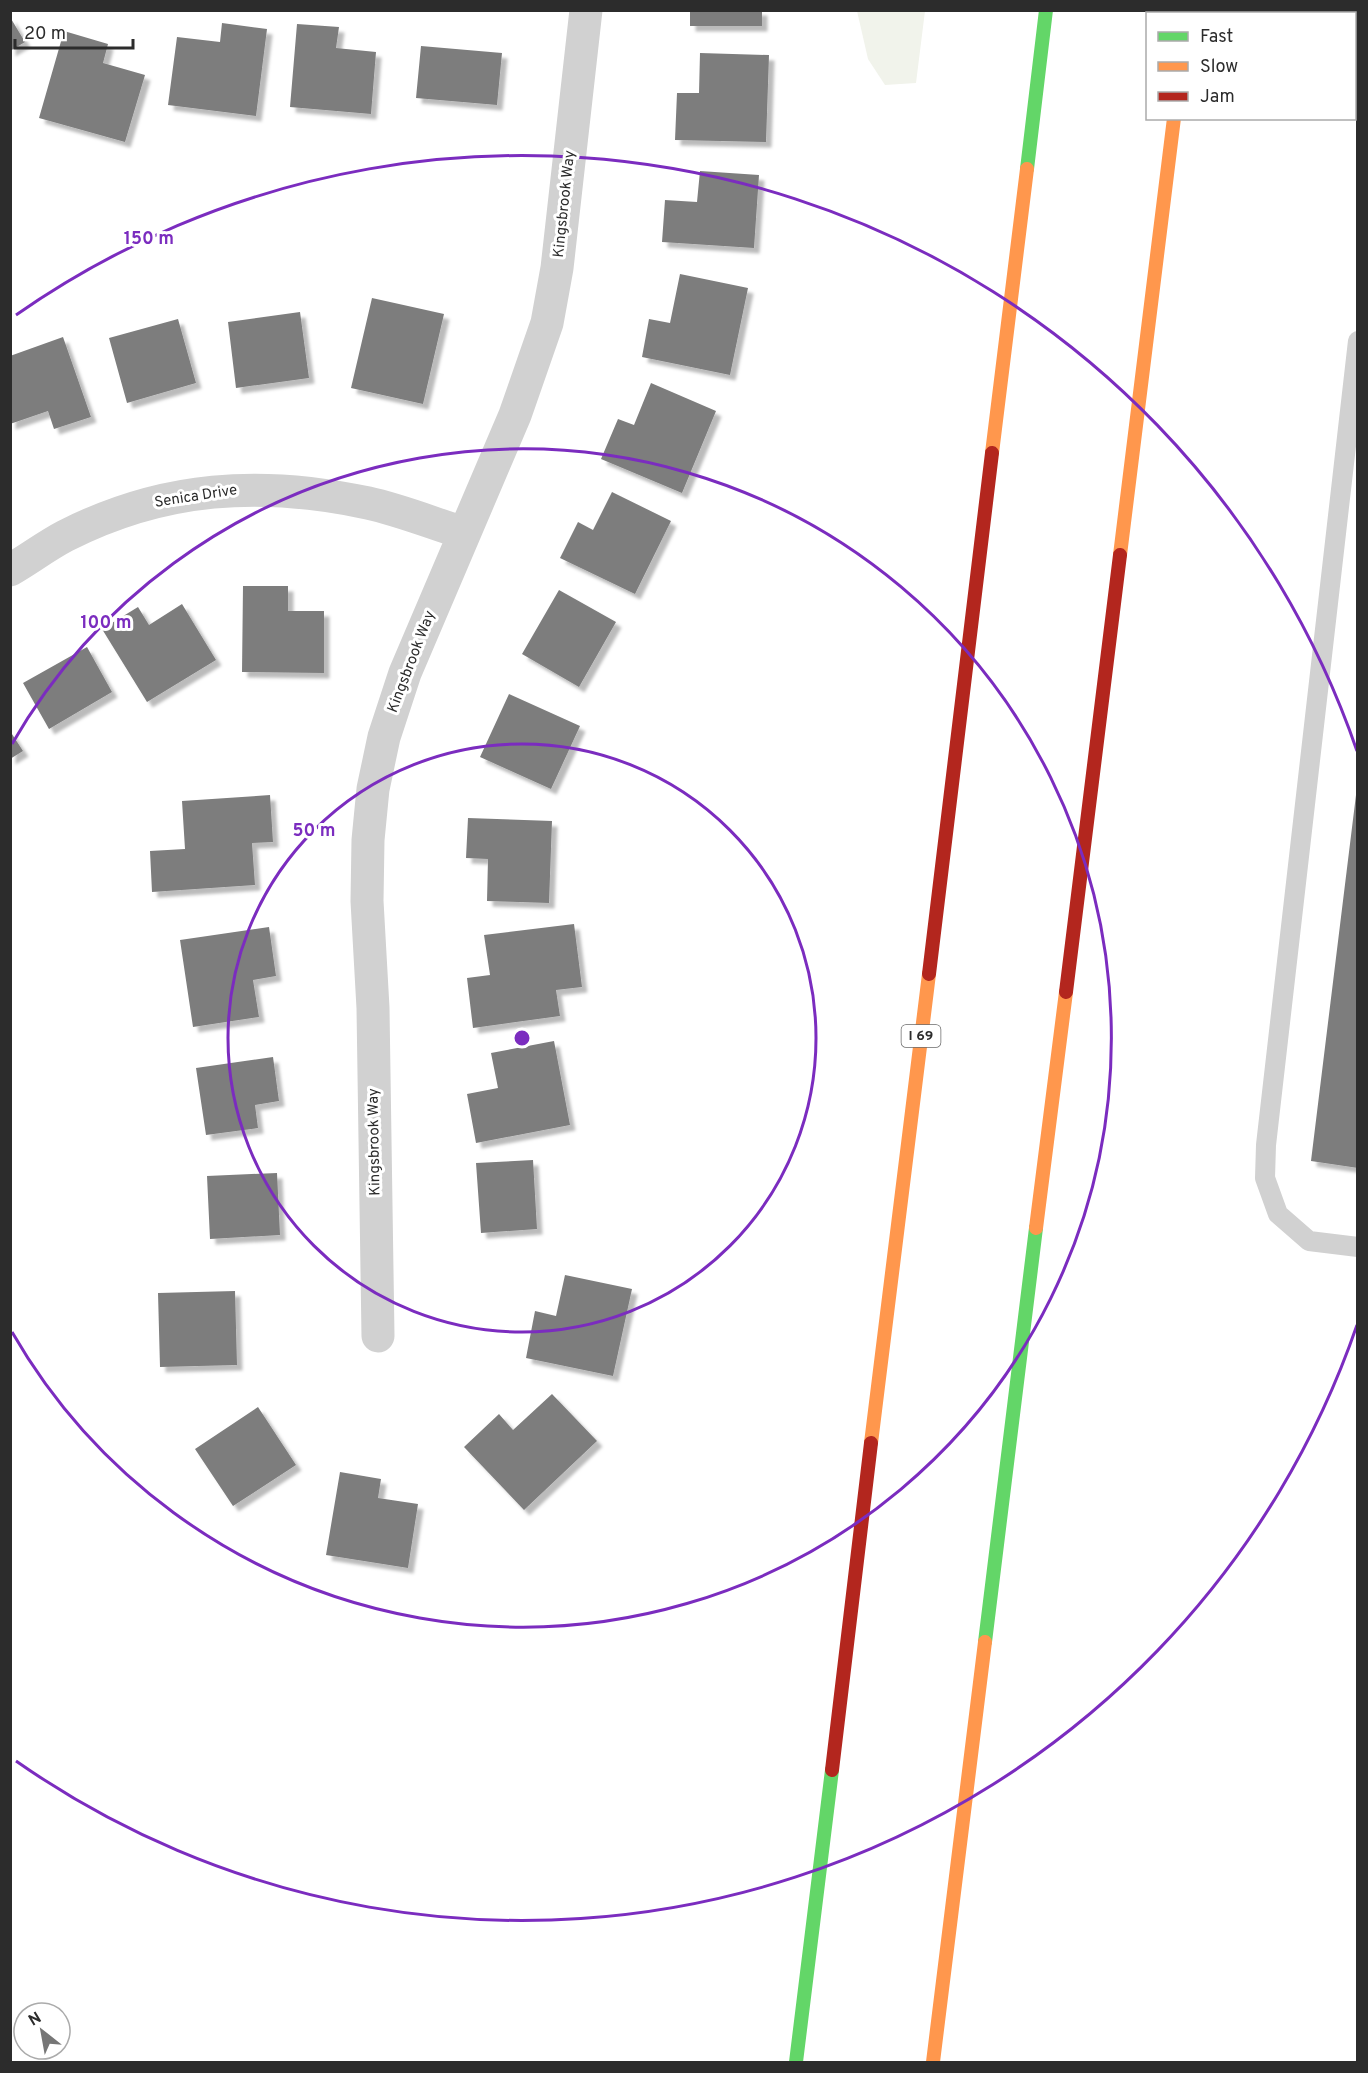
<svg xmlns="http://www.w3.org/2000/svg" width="1368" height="2073" font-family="Overpass,sans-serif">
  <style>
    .green { fill: #f1f3eb }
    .building { fill: #7d7d7d; filter: url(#shadow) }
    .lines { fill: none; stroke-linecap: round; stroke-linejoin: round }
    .lane { stroke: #d1d1d1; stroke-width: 20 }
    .street { stroke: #d1d1d1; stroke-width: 33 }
    .fast { stroke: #63d668; stroke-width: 14 }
    .slow { stroke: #ff974d; stroke-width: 14 }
    .jam { stroke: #b3261e; stroke-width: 14 }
    .ring { fill: none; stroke: #7b2cbf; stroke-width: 3 }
    .labels { text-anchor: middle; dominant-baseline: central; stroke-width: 6; stroke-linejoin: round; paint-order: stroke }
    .shield { fill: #fff; stroke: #6b6b6b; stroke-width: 1.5 }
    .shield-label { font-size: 14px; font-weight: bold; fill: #2c2c2c }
    .street-label { font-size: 15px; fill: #2c2c2c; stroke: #fff }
    .centre { fill: #7b2cbf; stroke: #fff; stroke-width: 3 }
    .ring-label { font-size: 18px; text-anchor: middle; font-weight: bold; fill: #7b2cbf; stroke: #fff; stroke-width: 6; stroke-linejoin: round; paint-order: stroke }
  </style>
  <defs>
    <filter id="shadow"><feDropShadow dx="5.5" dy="5.5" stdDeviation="1.5" flood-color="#0004"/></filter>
  </defs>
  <rect width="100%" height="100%" fill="#fff"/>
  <path class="green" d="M857,11H925L916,83L885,85L868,59Z"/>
  <path class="building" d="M690,10H762V26H690Z
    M10,17L25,42L10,51Z
    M222,23L267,29L256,116L168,105L177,37L220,42Z
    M297,24L339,27L336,48L376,52L371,114L290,107Z
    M64,31L108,44L103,63L145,75L125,142L39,118Z
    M421,46L502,53L497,105L416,98Z
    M700,53L769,55L766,142L675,140L677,93H699Z
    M700,171L759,175L754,248L662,242L665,200L697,202Z
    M680,274L748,288L730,375L642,357L649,319L670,323Z
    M372,298L444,314L423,404L351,388Z
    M300,312L309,378L236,388L228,322Z
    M178,319L196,383L127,403L109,338Z
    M63,337L91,417L54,429L48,411L10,424V356Z
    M651,383L716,411L682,493L601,459L618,419L634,425Z
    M612,492L671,521L635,594L560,558L578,522L593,530Z
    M243,586H288V611H324V673L242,672Z
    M559,590L616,622L579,687L522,654Z
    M182,604L216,660L147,702L102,629L138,607L149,625Z
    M87,647L112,692L49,729L23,683Z
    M509,694L580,726L551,789L480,757Z
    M10,731L23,751L10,759Z
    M270,795L273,842L252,843L255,885L152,892L150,851L185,849L182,801Z
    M1356,795H1358V1168L1311,1161Z
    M468,818L552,821L549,903L487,901L488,859L466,858Z
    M574,924L582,987L556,990L560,1016L473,1028L467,978L490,975L484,935Z
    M269,927L276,976L253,980L259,1017L193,1027L180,940Z
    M554,1041L570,1125L476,1143L467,1094L498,1088L491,1053Z
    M273,1057L279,1101L255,1105L258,1128L206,1135L196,1068Z
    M533,1160L537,1229L481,1233L476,1163Z
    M277,1173L280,1235L210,1239L207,1176Z
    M565,1275L632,1289L613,1376L526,1358L535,1311L556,1316Z
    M235,1291L237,1365L160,1367L158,1293Z
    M552,1394L597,1441L524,1510L464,1447L499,1414L513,1430Z
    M258,1407L296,1465L233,1506L195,1449Z
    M340,1472L381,1479L378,1498L418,1504L408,1568L326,1555Z"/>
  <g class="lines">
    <path class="lane" d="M1358,341L1266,1145L1265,1178L1278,1214L1309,1241L1358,1247"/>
    <path class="street" d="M10,570C29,559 46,546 65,536C163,486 261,480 368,503C400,510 432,523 464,533
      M378,1336L373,1008L367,901L368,840L373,789L384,737L405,673L515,415L547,323L557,268L586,10"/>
    <path class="fast" d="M1027,169L1046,10
      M985,1642L1036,1228
      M796,2062L832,1770"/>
    <path class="slow" d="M1187,10V14
      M992,453L1027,169
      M1120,555L1174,118
      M1036,1228L1066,992
      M871,1443L929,974
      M933,2062L985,1642"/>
    <path class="jam" d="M929,974L992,453
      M1066,992L1120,555
      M832,1770L871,1443"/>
  </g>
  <g class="ring">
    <circle cx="522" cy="1038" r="294"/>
    <path d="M12 744A589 589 0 1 1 12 1332"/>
    <path d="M1357 1325A883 883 0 0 1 16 1761M16 315A883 883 0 0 1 1357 751"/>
  </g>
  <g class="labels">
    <rect class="shield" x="901.5" y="1025" width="39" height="22" rx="4.5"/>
    <g class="shield-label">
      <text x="921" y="1036">I 69</text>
    </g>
    <g class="street-label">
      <text transform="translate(565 204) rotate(-84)">Kingsbrook Way</text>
      <text transform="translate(196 497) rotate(-9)">Senica Drive</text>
      <text transform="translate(412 662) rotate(-69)">Kingsbrook Way</text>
      <text transform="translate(375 1142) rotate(-91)">Kingsbrook Way</text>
    </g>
  </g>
  <circle cx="522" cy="1038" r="9" class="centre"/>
  <g class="ring-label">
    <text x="149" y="244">150 m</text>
    <text x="106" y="628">100 m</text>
    <text x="314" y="836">50 m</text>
  </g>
  <rect width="1368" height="2073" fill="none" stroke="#2c2c2c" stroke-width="24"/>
  <rect x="1146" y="12" width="210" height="108" fill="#ffffff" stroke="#ababab" stroke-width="1.5"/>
  <rect x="1158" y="32" width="30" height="9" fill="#63d668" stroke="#ababab" stroke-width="1.5"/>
  <text x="1200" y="42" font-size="18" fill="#2c2c2c">Fast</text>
  <rect x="1158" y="62" width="30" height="9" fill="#ff974d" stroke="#ababab" stroke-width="1.5"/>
  <text x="1200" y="72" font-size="18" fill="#2c2c2c">Slow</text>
  <rect x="1158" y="92" width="30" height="9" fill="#b3261e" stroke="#ababab" stroke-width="1.5"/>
  <text x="1200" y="102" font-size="18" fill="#2c2c2c">Jam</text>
  <g transform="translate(42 2031) rotate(329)"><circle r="28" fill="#ffffff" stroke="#ababab" stroke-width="1.5"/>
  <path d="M0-4.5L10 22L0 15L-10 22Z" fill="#767676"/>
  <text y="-9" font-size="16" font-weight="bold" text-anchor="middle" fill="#2c2c2c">N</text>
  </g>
  <path d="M15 39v9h118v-9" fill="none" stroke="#2c2c2c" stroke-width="3"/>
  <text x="24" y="39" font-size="18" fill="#2c2c2c" stroke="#ffffff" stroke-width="4.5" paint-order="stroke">20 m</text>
</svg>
